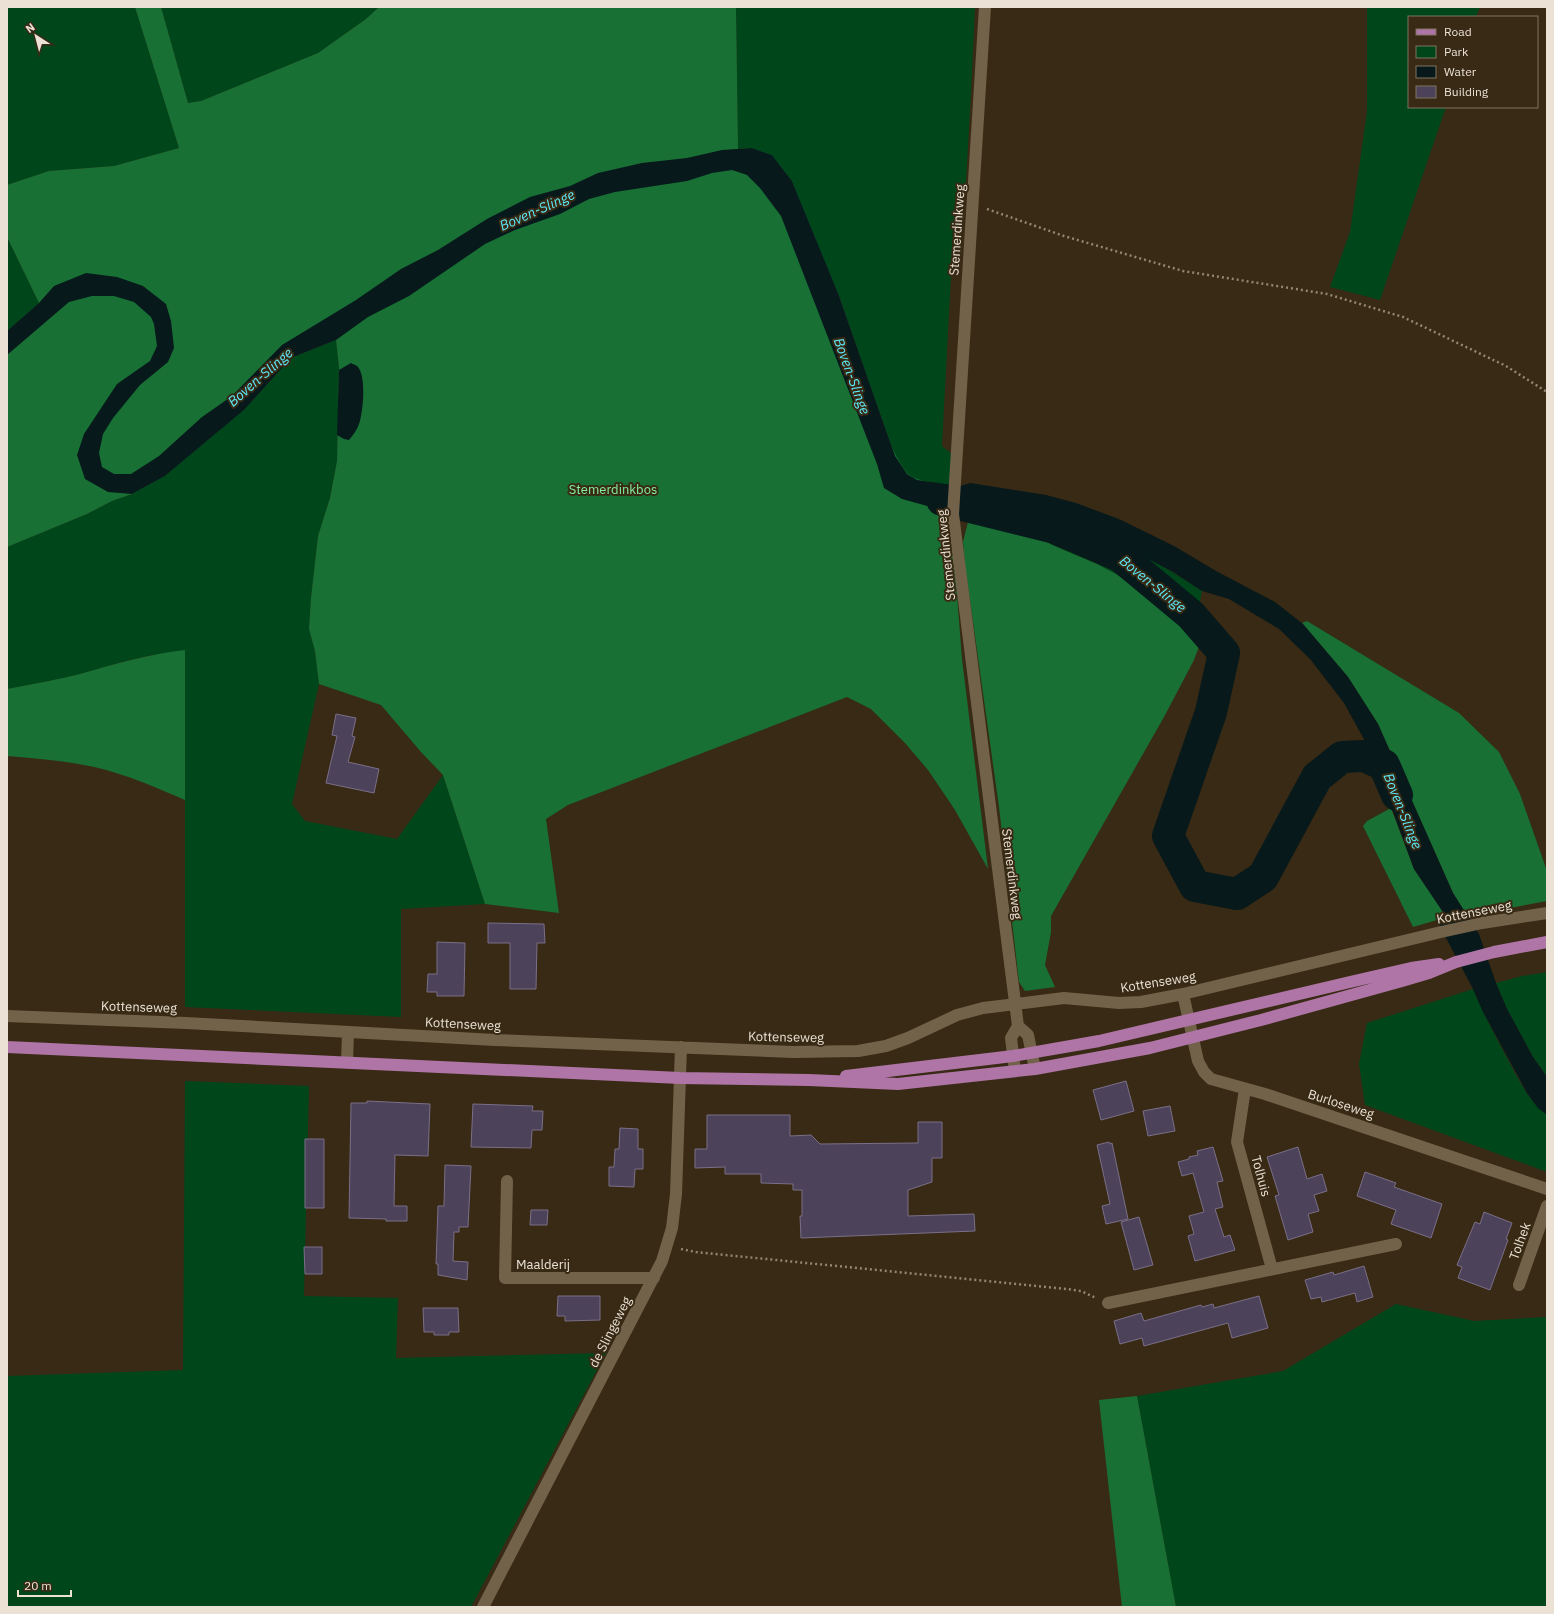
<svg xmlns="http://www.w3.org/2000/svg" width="1554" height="1614" font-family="'IBM Plex Sans',sans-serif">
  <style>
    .green { fill: #00461b }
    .forest { fill: #187035 }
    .water { fill: #07191b }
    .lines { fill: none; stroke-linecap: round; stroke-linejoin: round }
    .river { stroke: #07191b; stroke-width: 32 }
    .building { fill: #4c4259; stroke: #7a6f88 }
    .path { stroke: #928775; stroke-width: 2.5; stroke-dasharray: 2 3; stroke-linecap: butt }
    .minor { stroke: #72624a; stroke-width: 12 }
    .major { stroke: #af75a6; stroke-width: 12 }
    .labels { text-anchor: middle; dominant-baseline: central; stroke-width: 4; stroke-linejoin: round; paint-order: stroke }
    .street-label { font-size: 13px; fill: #ebe2d5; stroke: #382a14 }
    .park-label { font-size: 13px; fill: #85f09d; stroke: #382a14 }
    .water-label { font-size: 14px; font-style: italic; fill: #5ceaf9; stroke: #382a14 }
  </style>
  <rect width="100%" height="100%" fill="#382a14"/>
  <path class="green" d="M7,7H135L179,148L114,166L49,171L7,185Z
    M161,7H379L366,19L318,53L201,101L188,103Z
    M736,7H975L971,93L965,198L955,200L942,446L954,456L950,485L917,480L907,474L895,456L838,293L752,148L738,149Z
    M1367,7H1480L1476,17H1409V107H1446L1380,300L1330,287L1350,232L1367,111Z
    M7,237L39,303L7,331Z
    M336,340L339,367L337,461L330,498L318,536L311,598L309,629L315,651L319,684L292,804L305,821L397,839L443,775L485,904L401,909V1017L185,1007V651C149,653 115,664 80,674C56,680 31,684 7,689V547L87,514L112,501L132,494L244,410L291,358Z
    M964,508C986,510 1009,511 1031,515C1093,526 1150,556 1202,591L1195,627L1163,599L1097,564L1052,545L969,518H963Z
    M1547,972V1077L1533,1057L1507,1009L1496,983L1522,976Z
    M1473,989C1483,1013 1495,1035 1507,1058C1518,1078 1528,1101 1547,1115V1172L1365,1105L1359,1064L1367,1023Z
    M185,1081L309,1086L304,1296L398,1298L396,1358L606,1353L471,1607H7V1376L183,1370Z
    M1396,1304L1474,1321L1547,1317V1607H1176L1137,1396L1283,1371Z"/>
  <path class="forest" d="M135,7H161L188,103L201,101L318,53L366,19L379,7H736L738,149L752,148L772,155L792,181L838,293L893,450C907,475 906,478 935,483L947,507L955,569L962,659L988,869L955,810L928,770L905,743L871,709L847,697L568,805L546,819L559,913L485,904L443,775L421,752L381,705L319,684L315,651L309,629L311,598L318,536L330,498L337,461L339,367L336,340L291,358L244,410L165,476L132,494L112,501L87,514L7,547V331L39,303L7,237V185L49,171L114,166L179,148Z
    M969,518L1011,522L1052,545L1097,564L1163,599L1195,627L1203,636L1194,660L1164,717L1051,916V932L1045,965L1055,987L1025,991L1019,982L999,807L965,565L963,542Z
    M1307,621L1459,713L1499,752L1520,794L1547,871V901L1467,916L1453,893L1378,724L1348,677L1302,623Z
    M185,650V800C164,791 142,781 119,774C84,762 44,759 7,756V689C31,684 56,680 80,674C115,664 149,654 185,650Z
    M1391,808L1414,869L1443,912L1437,920L1413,927L1363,826L1367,821Z
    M1137,1396L1176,1607H1122L1099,1400Z"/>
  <path class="water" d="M752,148L772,155L792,181L838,293L895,456L907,474L917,480L960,486L970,483L1046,495L1076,503L1119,519L1174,546L1216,571L1275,602L1303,624L1348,677L1378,724L1453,893L1479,934L1496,983L1507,1009L1533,1057L1547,1077V1115L1538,1108L1527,1093L1483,1012L1473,989L1437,921L1443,912L1414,869L1371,752L1344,703L1310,659L1279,629L1229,599L1202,591L1173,572L1111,539L1073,525L1029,514L964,508L931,507L902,499L884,488L877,464L781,216L760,188L747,175L732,170L712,173L687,181L615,192L589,199L560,214L515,230L485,244L409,296L368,317L336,340L291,358L244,410L165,476L132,494L108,492L85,479L77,455L84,434L117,384L150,361L157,346L154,324L151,317L134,302L114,296H92L69,302L7,355V331L39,303L54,286L86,273L117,277L143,286L166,304L171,321L174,348L168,362L140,385L113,418L103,434L99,453L102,467L114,474H131L159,456L202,417L232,396L282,345L356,300L401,269L438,250L487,219L530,197L570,186L598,173L642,163L687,158L722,150Z
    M351,363C352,364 356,365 357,366C367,375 363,413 359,424C357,430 353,435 349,440L344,439L337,435L339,370Z"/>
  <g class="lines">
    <path class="river" d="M942,500L1055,528L1120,556L1191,615L1224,653L1211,712L1168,836L1195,886L1237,894L1263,877L1317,777L1342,757L1364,756L1384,765L1397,795"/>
  </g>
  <path class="building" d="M336,714L356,718L352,736L355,737L348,762L379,769L374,793L326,783L337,736L332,735Z
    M488,923L544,924L545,943H537L536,989H510V943H488Z
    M437,942L465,943L464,996H437V992H427L428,974H437Z
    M1126,1081L1134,1111L1101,1120L1093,1090Z
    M367,1101L430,1104L428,1156L395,1155L394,1206H407V1221H386V1219L349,1218L351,1103H367Z
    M473,1104L533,1106L532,1111H543L542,1130H532L531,1148L471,1147Z
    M1170,1106L1175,1131L1148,1136L1143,1111Z
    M707,1115H790V1136L811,1135L820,1144L918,1143V1122H942V1158H932V1182L908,1190V1216L974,1214L975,1231L801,1238L800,1216H802V1190H793V1184L761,1183V1174H725V1167L695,1168V1149H707Z
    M620,1128L638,1129V1149H643V1169H635L634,1187L609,1186V1167H614L615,1149H619Z
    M305,1139H324V1208H305Z
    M1109,1142L1110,1144L1112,1143L1128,1219L1106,1224L1102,1206L1110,1204L1097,1145Z
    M1213,1147L1223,1181L1217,1182L1223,1207L1215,1209L1224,1237L1230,1235L1235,1250L1195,1261L1188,1236L1194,1234L1189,1216L1204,1212L1193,1173L1182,1176L1178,1162L1189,1159V1157L1198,1155L1197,1151Z
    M1298,1147L1307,1179L1322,1174L1327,1191L1314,1195L1319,1211L1308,1214L1313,1232L1288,1240L1275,1196L1279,1195L1267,1157Z
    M445,1165L471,1166L468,1227H459V1232H454L453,1261L468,1262L467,1280L438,1275V1264H436L438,1206H444Z
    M1365,1172L1396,1183L1394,1187L1442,1204L1431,1238L1391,1224L1396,1210L1357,1196Z
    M531,1210H548L547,1225H530Z
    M1484,1212L1512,1223L1506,1239L1508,1240L1490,1290L1458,1278L1462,1267L1457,1265L1475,1222L1480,1224Z
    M1139,1217L1153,1265L1134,1270L1121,1222Z
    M304,1247H322V1274H305Z
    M1364,1266L1373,1297L1357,1302L1355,1293L1322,1302L1321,1297L1311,1299L1305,1280L1333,1272L1334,1275Z
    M558,1296H600V1320L565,1321V1316H557Z
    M1259,1296L1268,1328L1232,1338L1228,1323L1144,1346L1142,1338L1120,1344L1114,1321L1141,1313L1144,1321L1201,1305L1202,1307L1213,1304L1214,1308Z
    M423,1308H458L459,1332H449V1335H434V1332H424Z"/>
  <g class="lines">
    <path class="path" d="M987,209L1064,236L1183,271L1327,294L1403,317L1506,366L1547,392
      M681,1249L696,1252L1067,1289L1081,1291L1096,1298"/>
    <path class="minor" d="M985,7L953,514L1018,1026L1011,1038L1015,1071
      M1183,994L1198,1061L1204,1072L1211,1079L1265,1094L1547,1189
      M7,1016L186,1023L495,1040L793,1052L858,1051L886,1046L908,1038L957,1015L983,1008L1064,998L1119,1003L1141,1002L1183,994L1441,932L1482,923L1547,913
      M1018,1026L1028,1035L1035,1069
      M347,1062L348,1032
      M1245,1089L1237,1142L1272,1269
      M507,1181L505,1278H654
      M1519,1285L1547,1206
      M1108,1303L1396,1244
      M483,1607L662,1261L672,1228L676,1194L681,1047"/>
    <path class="major" d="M7,1047L680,1078L809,1080L898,1084L1035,1069L1150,1048L1261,1020L1402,981L1429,973L1456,962L1494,952L1547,942
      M846,1076L1013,1056L1099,1041L1350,982L1411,968L1439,964"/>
  </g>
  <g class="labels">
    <g class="street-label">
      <text transform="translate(957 230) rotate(-86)">Stemerdinkweg</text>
      <text transform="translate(946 555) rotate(-96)">Stemerdinkweg</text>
      <text transform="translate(1012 874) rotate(83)">Stemerdinkweg</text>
      <text transform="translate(1474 912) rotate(-11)">Kottenseweg</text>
      <text transform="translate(1158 982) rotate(-9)">Kottenseweg</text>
      <text transform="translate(139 1007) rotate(2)">Kottenseweg</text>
      <text transform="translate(463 1024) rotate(3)">Kottenseweg</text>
      <text transform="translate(786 1037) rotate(1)">Kottenseweg</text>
      <text transform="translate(1341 1104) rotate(18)">Burloseweg</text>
      <text transform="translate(1261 1176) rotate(75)">Tolhuis</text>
      <text transform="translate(1520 1241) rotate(-70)">Tolhek</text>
      <text x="543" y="1264">Maalderij</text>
      <text transform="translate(610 1332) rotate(-63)">de Slingeweg</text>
    </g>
    <g class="park-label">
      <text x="613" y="489">Stemerdinkbos</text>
    </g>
    <g class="water-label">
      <text transform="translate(537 210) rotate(-24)">Boven-Slinge</text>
      <text transform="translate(852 376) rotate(70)">Boven-Slinge</text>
      <text transform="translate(260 377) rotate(-41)">Boven-Slinge</text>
      <text transform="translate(1153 584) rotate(39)">Boven-Slinge</text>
      <text transform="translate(1403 811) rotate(68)">Boven-Slinge</text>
    </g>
  </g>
  <rect width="1554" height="1614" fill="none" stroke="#ebe2d5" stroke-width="16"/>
  <rect x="1408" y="16" width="130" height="92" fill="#382a14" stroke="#807461"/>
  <rect x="1416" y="29" width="20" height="6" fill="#af75a6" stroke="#807461"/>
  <text x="1444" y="36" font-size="12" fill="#ebe2d5">Road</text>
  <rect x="1416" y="46" width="20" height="12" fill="#00461b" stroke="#807461"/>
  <text x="1444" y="56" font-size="12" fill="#ebe2d5">Park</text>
  <rect x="1416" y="66" width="20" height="12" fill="#07191b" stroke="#807461"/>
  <text x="1444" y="76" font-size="12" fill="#ebe2d5">Water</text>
  <rect x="1416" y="86" width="20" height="12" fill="#4c4259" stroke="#807461"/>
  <text x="1444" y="96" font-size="12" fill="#ebe2d5">Building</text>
  <g transform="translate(36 36) rotate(324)" stroke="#382a14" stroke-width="3" paint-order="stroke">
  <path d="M0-3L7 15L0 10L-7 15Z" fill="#ebe2d5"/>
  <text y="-6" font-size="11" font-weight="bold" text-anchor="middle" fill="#ebe2d5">N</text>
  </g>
  <path d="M18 1590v6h53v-6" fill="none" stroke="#ebe2d5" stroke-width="2"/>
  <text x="24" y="1590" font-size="12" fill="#ebe2d5" stroke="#382a14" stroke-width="3" paint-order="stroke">20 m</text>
</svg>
